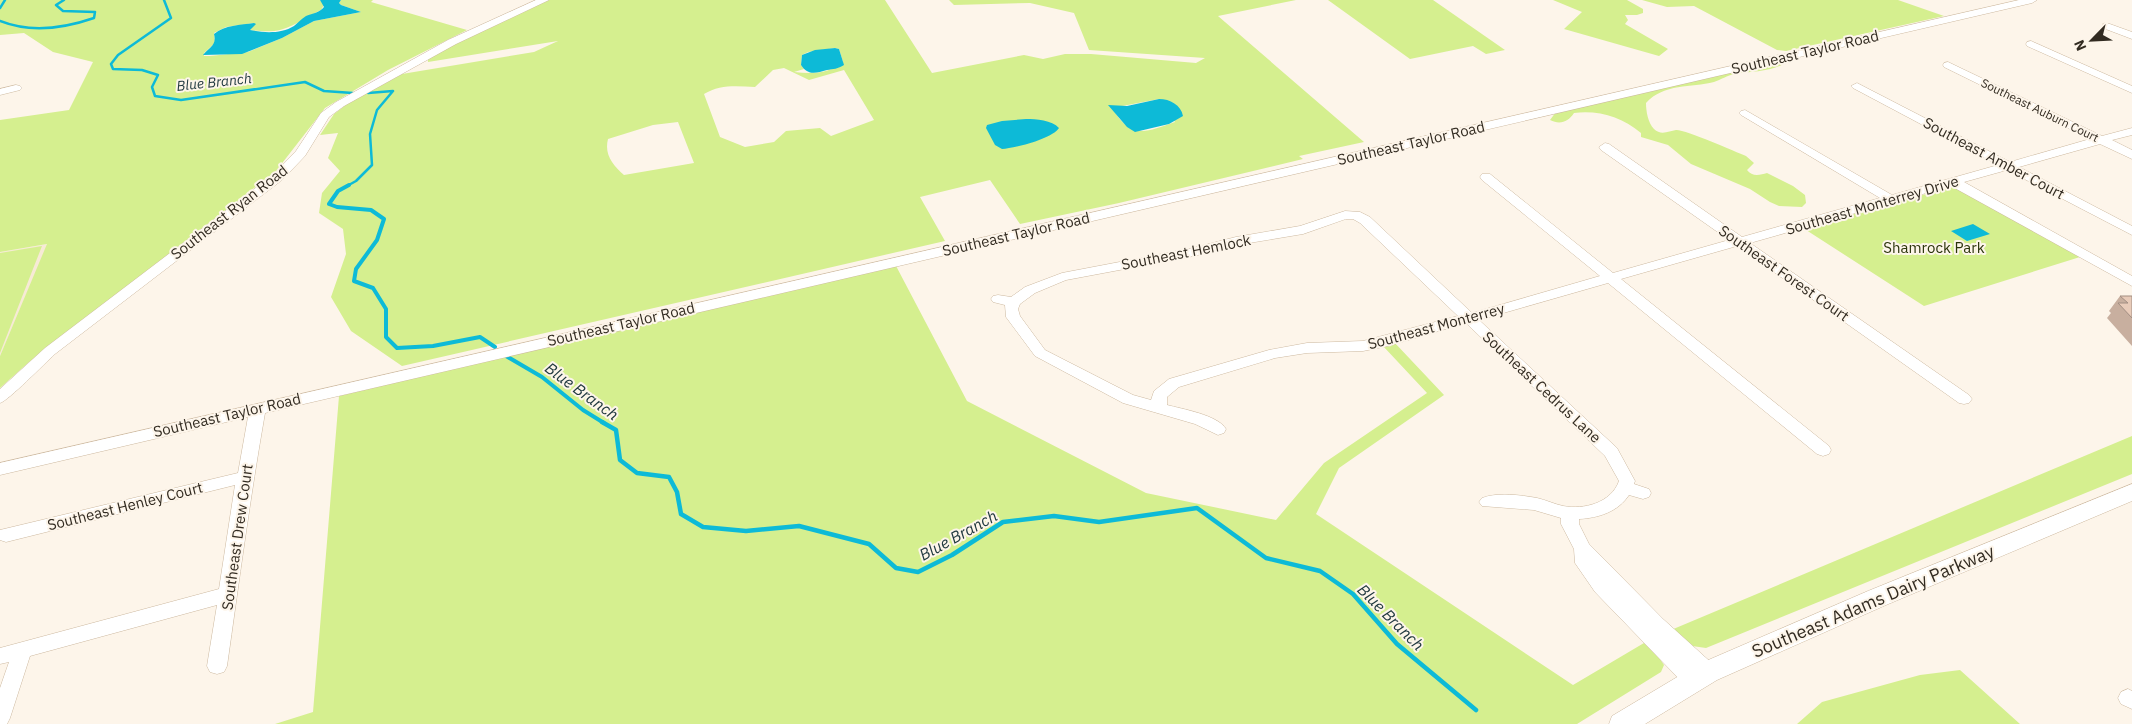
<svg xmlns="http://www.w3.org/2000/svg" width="2132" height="724" font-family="'IBM Plex Sans',sans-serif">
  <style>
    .education { fill: #f7ead6 }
    .green { fill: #d5ef8f; fill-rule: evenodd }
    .water { fill: #0dbad7 }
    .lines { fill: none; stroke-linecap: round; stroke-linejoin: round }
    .stream-far2 { stroke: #0dbad7; stroke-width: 2.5 }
    .stream-far1 { stroke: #0dbad7; stroke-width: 4 }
    .stream { stroke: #0dbad7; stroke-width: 4.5 }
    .minor-casing { stroke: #cdb9a0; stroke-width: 1 }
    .secondary-casing { stroke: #cdb9a0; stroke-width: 1 }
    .minor { fill: #fff; fill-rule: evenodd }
    .secondary { fill: #fff; fill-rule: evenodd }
    .wall { fill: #c8af9f }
    .building { fill: #e8cbb9; stroke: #a28e82 }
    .labels { text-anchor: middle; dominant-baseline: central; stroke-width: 4; stroke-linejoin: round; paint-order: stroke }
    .far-street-label { font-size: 12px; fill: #322b21; stroke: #fdf5ea }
    .far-water-label { font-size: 14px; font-style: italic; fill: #21393f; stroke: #fdf5ea }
    .street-label { font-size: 15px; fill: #322b21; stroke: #fdf5ea }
    .park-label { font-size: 15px; fill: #2b340b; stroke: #fdf5ea }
    .water-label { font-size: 16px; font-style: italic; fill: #21393f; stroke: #fdf5ea }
    .near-street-label { font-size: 18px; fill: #322b21; stroke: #fdf5ea }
  </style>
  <rect width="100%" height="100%" fill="#fdf5ea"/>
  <path class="education" d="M48,244L25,297L0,356V252Z"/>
  <path class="green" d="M0,0H320L324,5L321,10C291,25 286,35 250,30L254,23L226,27L214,33L215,43L204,53V56H210L248,52L282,38L314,21L361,12L341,5L339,3L341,0H373L371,2L467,30L388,70L325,108L276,171L28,363L0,388V356L47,244L0,252V120L69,110L93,62L53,52L24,33L0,35Z
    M548,0H885L932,73L1024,55L1043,59L1065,54H1091L1196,63L1205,58L1089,50L1074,13L1030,3L954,5L949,0H1296L1218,16L1364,142L1299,156L1303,159L1119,203L1020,224L990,180L920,197L945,241L402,366L351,331L331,297L346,254L343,229L319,213L322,193L340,171L328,158L338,133L320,135L334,114L347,104L402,74L534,52L558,41L428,62V58L464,39ZM835,48L839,49L843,62C828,74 813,74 794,72L804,69L801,65L802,55L808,52ZM784,68L809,80L844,70L874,120L831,136L820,128L786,131L774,142L745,147L720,137L704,94C720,84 737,86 755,87L773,70ZM1159,99L1175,122C1144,133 1131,139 1112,108ZM678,122L694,163L624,175C613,165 604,155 608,139L653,125Z
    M1328,0H1433L1505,50L1486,54L1473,46L1410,59Z
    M1553,0H1627L1643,9V13L1637,15H1625L1628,20L1625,24L1668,49L1659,56L1564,29L1582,12Z
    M1642,0H1898L1944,16L1786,51L1777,50L1694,6L1667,7Z
    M1786,60L1787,62C1772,72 1753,71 1735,74C1727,75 1721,80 1714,82C1691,88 1664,83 1646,103C1646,111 1648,123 1654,129C1661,136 1669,131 1676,130C1684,129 1736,152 1746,156L1754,163L1747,170C1752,177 1760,175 1767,173L1793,186L1805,195L1806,203L1802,207L1779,206L1770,202L1750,189L1691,164L1668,145L1641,137V133C1622,117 1599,110 1574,113C1568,122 1560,125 1550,120L1556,112Z
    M1955,186L2080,257L1924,306L1803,228Z
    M42,246L0,353V253Z
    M895,264L967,401L1146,493L1276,520L1324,463L1427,393L1383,346L1394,342L1444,395L1339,468L1316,514L1573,685L1644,643L1658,656L1664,665L1661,672L1577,724H275L313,712L339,396Z
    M2132,436V474L1706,648L1692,646L1671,630Z
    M1960,670L2020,724H1797L1822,702L1920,675Z"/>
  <path class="water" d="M320,0H341L339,3L341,5L361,12L314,21L282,38L242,54L203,55C209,47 217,46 214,34C225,25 240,25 254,23L256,24L250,30C264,33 281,34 294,26C298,23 301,19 306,16C313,13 319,13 324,7Z
    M835,48L839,49L844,65C838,69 833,69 827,70C816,73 808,76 801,65L802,55L815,50Z
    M1159,99C1170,99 1181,105 1183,116L1169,124L1135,132L1127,127L1108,105L1127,106Z
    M1026,119C1036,119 1052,120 1059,128C1052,139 1015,148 1002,149L995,145L986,128L987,125L1002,121Z
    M1973,224L1990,234L1967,241L1951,231Z"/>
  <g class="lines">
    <path class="stream-far2" d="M164,0L171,18L118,55L111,64L113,69L142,70L158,75L152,87L155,96L181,100L305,82L324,91L353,93
      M0,8L5,0
      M0,21C30,33 65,28 94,18L95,12L63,11L56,5L64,0
      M347,186L356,181L372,165L370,134L377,110L393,91L368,93"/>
    <path class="stream-far1" d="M349,185L338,191L329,204L337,207L371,210L384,219L377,240L356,269L354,281L373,288L386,309V337L397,348L433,346L480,337L495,347
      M506,356L542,377L583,410L604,423"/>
    <path class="stream" d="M602,422L616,430L620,460L637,473L669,477L677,492L681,514L703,527L746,531L799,526L869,544L896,568L918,572L952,555L1003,522L1054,516L1099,522L1197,508L1266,558L1320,571L1353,594L1397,644L1476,710"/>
    <g class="minor-casing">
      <path id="minor" d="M536,0H549L456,44L344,106L329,117L305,156L282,180L55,354C45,363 8,401 0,403V389L45,348L274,174L296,151L321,113L336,102L448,40Z
        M2019,0H2037L2032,3L265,413C250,498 239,582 227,666L224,672L217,674L210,672L207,666L217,605L30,656L10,718L7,724H0V688L9,662L0,664V648L219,589L235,485L6,542L0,540V530L238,473L248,417L0,475V463Z
        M2107,23L2132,32V39L2103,28V24Z
        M2031,41L2132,86V93L2027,46L2026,44L2027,42Z
        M1948,62L2102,136L2132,128V135L2112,140L2132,150V159L2100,144L2019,167L2132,226V235L2007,170L1964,182L2132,276V286L1951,186L1750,243L1969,395L1972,399L1969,403L1964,404L1959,403L1737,246L1621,279L1829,446L1831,450L1829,454L1823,456L1817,454L1608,283L1479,320L1617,448L1635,481L1634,484L1649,489L1651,493L1649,497L1643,499L1629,495C1618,512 1598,518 1579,519V524L1589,544L1663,619L1715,666L1718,672L1715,678L1708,680L1702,678L1700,686L1693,688L1686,686L1595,592L1575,563L1574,549L1561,524V518L1534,510L1482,506L1479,502L1482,498C1498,492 1520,495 1537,498C1546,500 1554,504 1563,506C1584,510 1611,503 1619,481L1605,456L1466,323L1388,346L1363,351L1307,353L1275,358L1179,387L1167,397V405C1182,409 1218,415 1226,429L1224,433L1218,435L1195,424L1123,403L1035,356L1006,317L1005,305L993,302L991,299L993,296L998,295L1011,297L1025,287L1062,273L1193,248L1236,237L1300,226L1345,211L1360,212L1370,217L1472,313L1600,276L1482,180L1480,177L1482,174H1490L1613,273L1729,240L1601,150L1599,147L1605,143L1609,144L1742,237L1880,198L1741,115L1739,113L1741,111L1745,110L1892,195L1998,165L1853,88L1851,86L1857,83L2010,162L2090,139L1944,67L1943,65L1944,63ZM1346,219H1353L1360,223L1458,316L1363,341L1307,343L1269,350L1169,379L1154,391L1151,400L1133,395L1045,350L1020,316L1018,309L1020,304L1035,293L1066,280L1194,256L1237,245L1303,234Z
        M16,85L20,86L22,88L20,90L0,95V89Z
        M2128,689L2132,691V709L2121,704L2118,698L2121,692Z"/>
    </g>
    <g class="secondary-casing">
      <path id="secondary" d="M2132,484V501L1886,605L1717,680L1645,724H1609L1612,716L1699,664L1868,591Z"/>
    </g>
    <use href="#minor" class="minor"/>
    <use href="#secondary" class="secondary"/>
  </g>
  <path class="wall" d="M2120,296H2132V346L2107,318L2111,313L2109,311Z"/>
  <path class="building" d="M2120,296H2132V318L2118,303H2128Z"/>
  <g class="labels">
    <g class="far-street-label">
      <text transform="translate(2040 110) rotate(26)">Southeast Auburn Court</text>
    </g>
    <g class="far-water-label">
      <text transform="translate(214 82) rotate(-6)">Blue Branch</text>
    </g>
    <g class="street-label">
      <text transform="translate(1805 52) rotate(-13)">Southeast Taylor Road</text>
      <text transform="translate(1411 143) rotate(-13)">Southeast Taylor Road</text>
      <text transform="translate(1994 158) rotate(28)">Southeast Amber Court</text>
      <text transform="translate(1872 205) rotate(-16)">Southeast Monterrey Drive</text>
      <text transform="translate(229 212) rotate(-38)">Southeast Ryan Road</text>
      <text transform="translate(1016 234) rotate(-13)">Southeast Taylor Road</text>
      <text transform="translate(1186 252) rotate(-11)">Southeast Hemlock</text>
      <text transform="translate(1784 273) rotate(35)">Southeast Forest Court</text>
      <text transform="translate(621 324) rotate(-13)">Southeast Taylor Road</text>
      <text transform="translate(1436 326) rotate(-15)">Southeast Monterrey</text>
      <text transform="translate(1542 387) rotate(43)">Southeast Cedrus Lane</text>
      <text transform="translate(227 415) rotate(-13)">Southeast Taylor Road</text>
      <text transform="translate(125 506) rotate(-14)">Southeast Henley Court</text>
      <text transform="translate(237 537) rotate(-82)">Southeast Drew Court</text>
    </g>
    <g class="park-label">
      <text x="1934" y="247">Shamrock Park</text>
    </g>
    <g class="water-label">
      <text transform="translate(582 391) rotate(36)">Blue Branch</text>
      <text transform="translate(958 535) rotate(-29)">Blue Branch</text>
      <text transform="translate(1391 617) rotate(45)">Blue Branch</text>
    </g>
    <g class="near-street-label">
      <text transform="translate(1873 601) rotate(-23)">Southeast Adams Dairy Parkway</text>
    </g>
  </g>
  <g transform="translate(2092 40) rotate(246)" stroke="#fdf5ea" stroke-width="4" paint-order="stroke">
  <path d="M0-4L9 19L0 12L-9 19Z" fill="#322b21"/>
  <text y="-8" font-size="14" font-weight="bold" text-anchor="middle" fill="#322b21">N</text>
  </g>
</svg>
